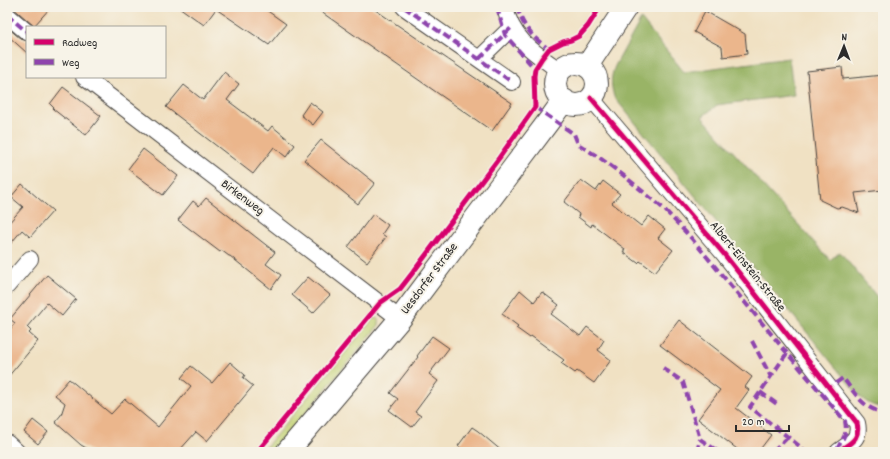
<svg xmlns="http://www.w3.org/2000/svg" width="890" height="459" font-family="Dekko,sans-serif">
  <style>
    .green { fill: #c2d274; stroke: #767e50 }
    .forest { fill: #99b466; stroke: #627048 }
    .building { fill: #ebb68c }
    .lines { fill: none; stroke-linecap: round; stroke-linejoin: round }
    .street-casing { stroke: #494642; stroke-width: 18 }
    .secondary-casing { stroke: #494642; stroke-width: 24 }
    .street { stroke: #fff; stroke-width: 16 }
    .secondary { stroke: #fff; stroke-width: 22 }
    .quiet { stroke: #8e44ad; stroke-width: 4; stroke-dasharray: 8 4; stroke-linecap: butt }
    .cycleway-casing { stroke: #f7f3e8; stroke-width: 8 }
    .cycleway { stroke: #d6006c; stroke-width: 5 }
    .labels { text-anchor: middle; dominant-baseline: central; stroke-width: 4; stroke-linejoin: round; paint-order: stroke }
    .street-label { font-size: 13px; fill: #2b2b2b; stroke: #f7f3e8 }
  </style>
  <rect width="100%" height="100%" fill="#f7f3e8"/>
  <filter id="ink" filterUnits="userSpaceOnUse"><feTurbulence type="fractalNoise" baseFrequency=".025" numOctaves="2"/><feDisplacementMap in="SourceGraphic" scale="8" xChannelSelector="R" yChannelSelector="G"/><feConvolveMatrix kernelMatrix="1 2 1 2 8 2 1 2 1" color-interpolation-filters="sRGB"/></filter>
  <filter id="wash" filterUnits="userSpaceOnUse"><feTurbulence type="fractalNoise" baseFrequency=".012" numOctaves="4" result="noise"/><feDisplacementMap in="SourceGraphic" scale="16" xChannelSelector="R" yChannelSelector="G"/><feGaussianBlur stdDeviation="0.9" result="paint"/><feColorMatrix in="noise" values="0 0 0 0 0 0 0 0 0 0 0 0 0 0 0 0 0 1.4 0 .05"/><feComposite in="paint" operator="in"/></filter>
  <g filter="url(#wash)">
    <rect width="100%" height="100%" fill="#f0e1c3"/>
    <path class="green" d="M374,318H376L379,320V325L273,452H262Z"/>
    <path class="forest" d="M641,19L684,72L789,58L794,95L717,105L702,117L830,260L840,252L883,304V407C873,407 866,402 859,396L614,97C611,85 610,78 615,66Z"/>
    <g id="blocks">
      <path class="building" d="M12,7H51L34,26Z
        M179,7H262L286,24L269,45L216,9L204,25Z
        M314,7H371L512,103L492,131Z
        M705,11L745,34L747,54L723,57L722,47L694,32Z
        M7,27L21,39L27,41V53L7,35Z
        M842,67L843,79L883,75V190L855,193L859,213L842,207L837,208L820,200L807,71Z
        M224,72L239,84L227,100L268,131L272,126L295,145L286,157L274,147L253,174L166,107L184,85L203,100Z
        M63,87L101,116L86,135L53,109L54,108L50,104Z
        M310,102L323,112L313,125L301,115Z
        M321,140L375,183L358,204L304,160Z
        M143,149L178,176L163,195L128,169Z
        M581,180L596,191L603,181L620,194L612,203L641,226L649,216L665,229L658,238L673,250L655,272L640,261L638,263L623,252L625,249L592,224L591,227L578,217L579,214L564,202Z
        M22,184L53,211L30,237L22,230L7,248V225L23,207L11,197Z
        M206,198L275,252L266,264L281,275L271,289L230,256H229L221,250L220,252L178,220L193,201L199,206Z
        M373,214L388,225L382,234L386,237L367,262L348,247Z
        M47,275L76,299L62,316L47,303L27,327L31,331L29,333L38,341L7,378V333L15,323L10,319Z
        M308,277L330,295L313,313L292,295Z
        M520,290L534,302L542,292L559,305L551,314L580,336L587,327L604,340L598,350L611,360L594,383L577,371L575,373L561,363L564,360L531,336L530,338L516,328L518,326L502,314Z
        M679,320L752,377L745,387L749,390L736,408L771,435L758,452H741L698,419L720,390L660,345Z
        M432,336L449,348L429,374L438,381L415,412L421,416L412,427L389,410L398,399L390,393L418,357L417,356Z
        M230,362L245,375L243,378L253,386L207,441L196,432L178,452H93L81,445L55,422L61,415L65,403L55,395L69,379L111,414L125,399L158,427L191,386L181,378L191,366L212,383Z
        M33,420L48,432L38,444L24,432Z
        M472,427L478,431L503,452H466L458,446Z"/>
    </g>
  </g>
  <g filter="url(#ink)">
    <use href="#blocks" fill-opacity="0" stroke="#494642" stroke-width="1"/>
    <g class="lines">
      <g class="street-casing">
        <path id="street" d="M404,7L512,82
          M505,7C511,39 535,53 560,71
          M7,15L27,32
          M479,59L512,27
          M84,77L400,319
          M591,98L724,254L857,423C861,440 849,443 838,452
          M7,286L30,259
          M7,443L17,452"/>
      </g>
      <g class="secondary-casing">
        <path id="secondary" d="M555 84a21 21 0 1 1 42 0a21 21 0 1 1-42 0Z
          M587,66L626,7
          M287,452L400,319L551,118L564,100"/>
      </g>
      <use href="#street" class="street"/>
      <use href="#secondary" class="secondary"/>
      <path class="quiet" d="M404,7L512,82
        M497,7L505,35L535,69
        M517,7C523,27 532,37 549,49
        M7,15L27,32
        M479,59L512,27
        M535,107L574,134L578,144L600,158L623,175L664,209L692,239L787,353L845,421C848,436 842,438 837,450
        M752,341L771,377
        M787,353L750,407L807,452
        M663,368L683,382L700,439L719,452
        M826,390L843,378C854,392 864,410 883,412
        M760,392L777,404
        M697,452L700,439
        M773,452L788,437"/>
      <g class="cycleway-casing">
        <path id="cycleway" d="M591,98L724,254L857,423C861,440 849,443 838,452
          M257,452L380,303L400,289L414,271L499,158L535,107L534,76L535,69L542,58L549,49L563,42L571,40L579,36L588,26L600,7"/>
      </g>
      <use href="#cycleway" class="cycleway"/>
    </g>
  </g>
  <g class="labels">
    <g class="street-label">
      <text transform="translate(242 198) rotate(37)">Birkenweg</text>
      <text transform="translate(747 267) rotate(51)">Albert-Einstein-Straße</text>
      <text transform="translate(430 279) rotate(-53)">Uesdorfer Straße</text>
    </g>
  </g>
  <rect width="890" height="459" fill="none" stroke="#f7f3e8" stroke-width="24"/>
  <rect x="26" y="26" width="140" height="52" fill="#f7f3e8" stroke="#a5a39c"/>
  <rect x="34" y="39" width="20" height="6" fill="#d6006c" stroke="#a5a39c"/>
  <text x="62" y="46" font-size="12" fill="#2b2b2b">Radweg</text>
  <rect x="34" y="59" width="20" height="6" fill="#8e44ad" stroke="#a5a39c"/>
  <text x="62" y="66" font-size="12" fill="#2b2b2b">Weg</text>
  <g transform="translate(844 46) rotate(1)" stroke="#f7f3e8" stroke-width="3" paint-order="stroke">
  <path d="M0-3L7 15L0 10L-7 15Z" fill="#2b2b2b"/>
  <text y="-6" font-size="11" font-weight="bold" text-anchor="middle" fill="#2b2b2b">N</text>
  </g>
  <path d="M736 425v6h53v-6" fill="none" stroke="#2b2b2b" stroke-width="2"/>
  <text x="742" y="425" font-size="12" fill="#2b2b2b" stroke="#f7f3e8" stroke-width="3" paint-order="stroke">20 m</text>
</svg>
